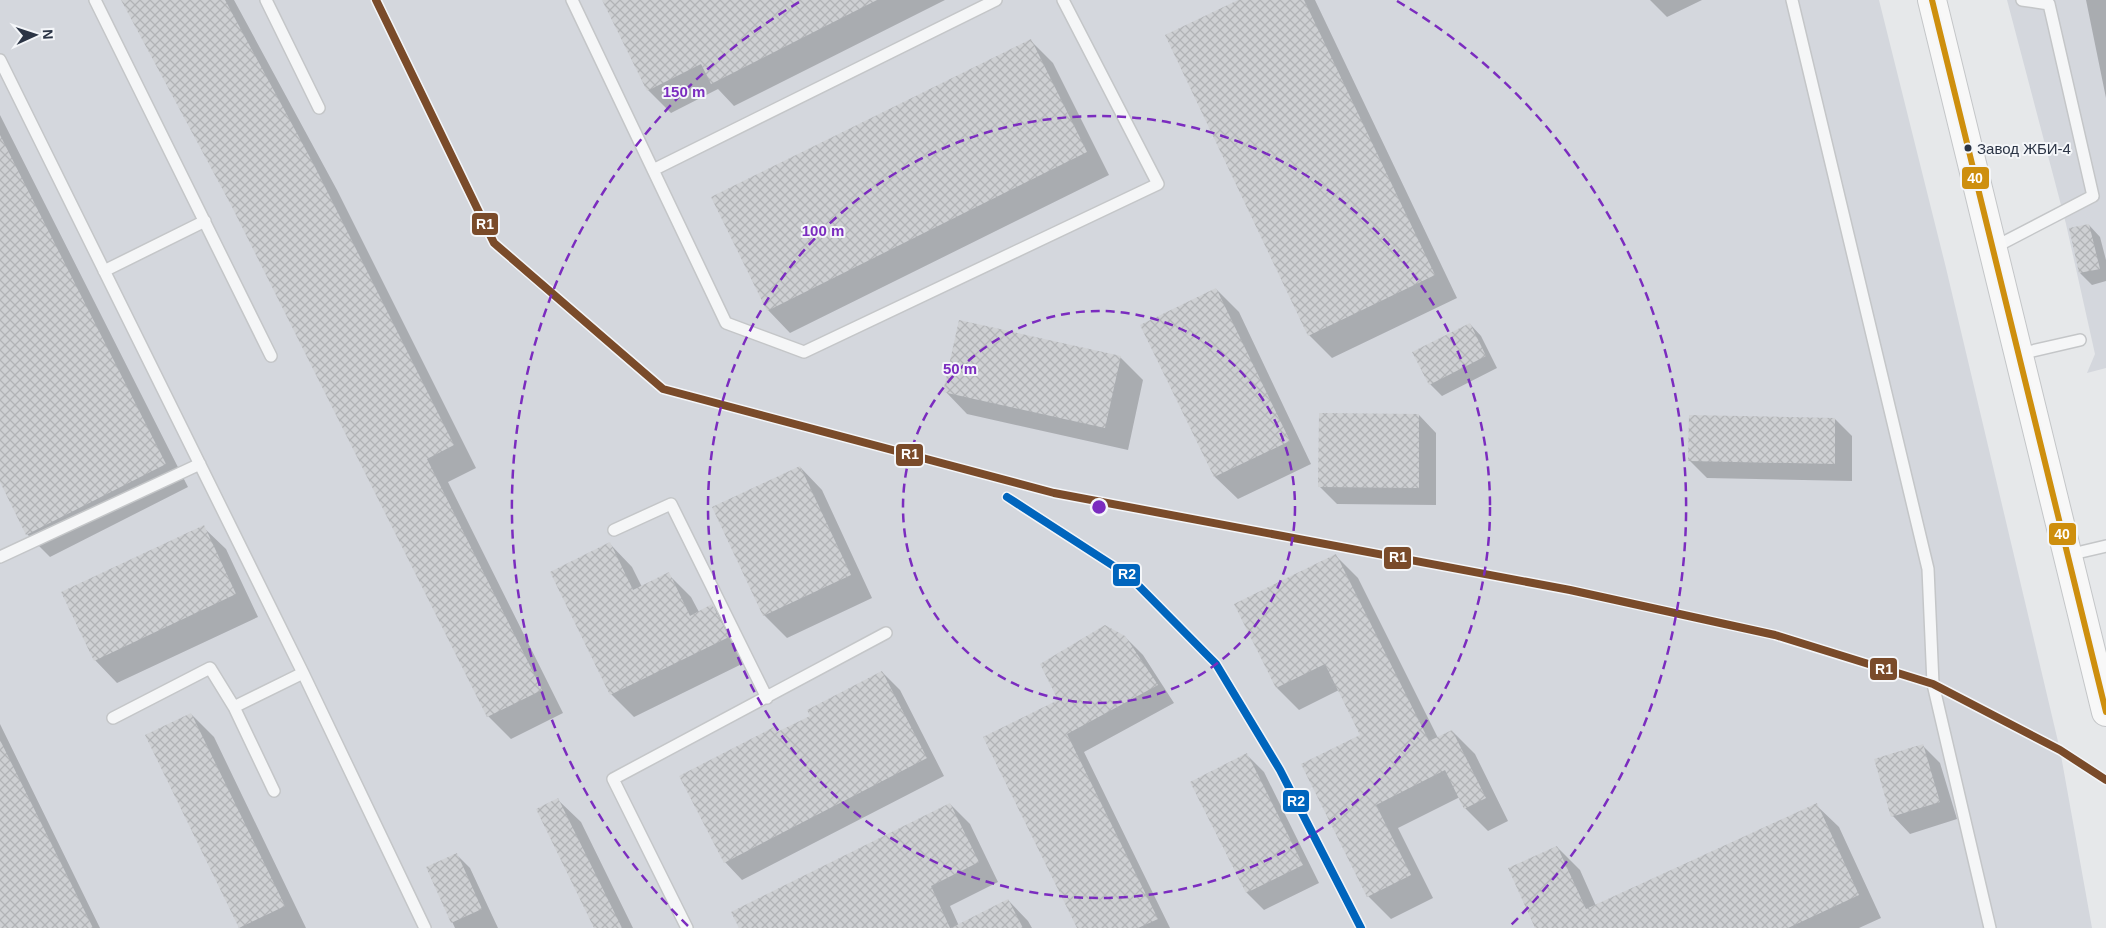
<svg xmlns="http://www.w3.org/2000/svg" width="2106" height="928" font-family="Arial,sans-serif">
  <style>
    .built { fill: #d4d7dd }
    .shadow { fill: #0003 }
    .building { fill: url(#building-cross-hatch) }
    .lines { fill: none; stroke-linecap: round; stroke-linejoin: round }
    .lane-casing { stroke: #c4c6c8; stroke-width: 14 }
    .secondary-casing { stroke: #c4c6c8; stroke-width: 30 }
    .lane { stroke: #f5f6f7; stroke-width: 11 }
    .secondary { stroke: #f8f8f8; stroke-width: 28 }
    .bus-1-casing { stroke: #f4f6f9; stroke-width: 10 }
    .bus-1 { stroke: #ce8f0e; stroke-width: 6 }
    .rail-1-casing { stroke: #f4f6f9; stroke-width: 11 }
    .rail-2-casing { stroke: #f4f6f9; stroke-width: 11 }
    .rail-1 { stroke: #7a4b2a; stroke-width: 8 }
    .rail-2 { stroke: #0065bd; stroke-width: 8 }
    .ring { fill: none; stroke: #7b2cbf; stroke-width: 2.5; stroke-dasharray: 9 6 }
    .bus-dot { fill: #2b3445; stroke: #f4f6f9; stroke-width: 2 }
    .labels { text-anchor: middle; dominant-baseline: central; stroke-width: 4; stroke-linejoin: round; paint-order: stroke }
    .bus-label { font-size: 15px; fill: #2b3445; stroke: #f4f6f9; text-anchor: start }
    .centre { fill: #7b2cbf; stroke: #f4f6f9; stroke-width: 2.5 }
    .ring-label { font-size: 15px; text-anchor: middle; font-weight: bold; fill: #7b2cbf; stroke: #f4f6f9; stroke-width: 4; stroke-linejoin: round; paint-order: stroke }
    .line-badge { stroke: #f4f6f9; stroke-width: 2 }
    .badge-label { font-size: 14px; text-anchor: middle; font-weight: bold; fill: #fff }
  </style>
  <defs>
    <pattern id="building-cross-hatch" width="8" height="8" patternUnits="userSpaceOnUse" patternTransform="scale(1.25)"><rect width="8" height="8" fill="#ced0d3"/><path d="M0 0l8 8M0 8l8-8" fill="none" stroke="#b1b3b6"/></pattern>
  </defs>
  <rect width="100%" height="100%" fill="#e6e8ea"/>
  <path class="built" d="M0,0H1879L1946,268L2060,750L2092,928H0Z
    M2007,0H2106V368L2087,373L2095,354L2066,224Z"/>
  <path class="shadow" d="M122,0H234L337,190L476,468L448,482L563,713L511,739L488,716L233,206Z
    M603,0H945L734,106L718,89L671,113L648,90Z
    M1241,0H1315L1457,298L1332,358L1309,335Z
    M1650,0H1702L1667,17Z
    M2086,0H2106V98Z
    M1030,40L1053,63L1109,175L790,333L768,310Z
    M0,115L188,487L50,557L27,534L0,480Z
    M2089,225L2100,237L2106,260V281L2092,285L2080,273Z
    M1216,289L1239,312L1311,464L1238,499L1215,477L1142,325Z
    M1470,324L1481,336L1497,368L1442,396L1430,384Z
    M1120,357L1143,380L1128,450L967,414L945,391Z
    M1419,415L1436,433V505L1337,504L1319,486Z
    M1835,419L1852,436V481L1707,478L1690,461Z
    M800,467L822,490L872,598L787,638L764,615Z
    M203,527L226,549L258,617L117,683L95,660Z
    M610,544L632,567L642,587L668,574L691,597L699,612L712,606L735,629L750,660L634,717L611,694Z
    M1335,555L1358,578L1438,738L1452,731L1475,754L1508,821L1488,831L1465,808L1460,797L1398,828L1433,898L1391,919L1368,896L1362,735L1339,690L1299,710L1277,688Z
    M1125,637L1143,655L1174,703L1084,752L1170,928H1078L1060,701Z
    M882,672L900,690L944,776L742,880L725,862L774,728L778,733L812,717Z
    M191,714L214,737L306,928H239Z
    M0,724L100,928H0Z
    M1922,745L1940,763L1957,819L1910,834L1893,816Z
    M1247,755L1264,772L1319,883L1264,910L1247,893L1192,782Z
    M558,800L581,822L633,928H595Z
    M950,804L970,824L998,882L950,906L959,926L1008,900L1028,921L1032,928H740Z
    M1816,805L1839,827L1881,918L1859,928H1537L1557,847L1580,870L1596,906Z
    M457,855L470,868L498,928H455L427,868Z"/>
  <path class="building" d="M121,0H225L314,165L454,445L427,459L542,690L487,717L232,207Z
    M602,0H877L711,84L701,64L647,91Z
    M1238,0H1304L1435,275L1308,336L1165,35Z
    M1031,39L1087,152L767,311L711,197Z
    M0,135L166,464L26,535L0,482Z
    M2089,224L2100,269L2079,273L2069,228Z
    M1216,288L1290,441L1214,477L1140,325Z
    M959,320L1121,356L1105,428L943,392Z
    M1470,323L1486,356L1429,385L1412,352Z
    M1319,413L1419,414V488L1318,487Z
    M1689,415L1835,418V464L1688,461Z
    M800,466L851,575L763,616L712,507Z
    M204,525L236,594L94,661L61,592Z
    M610,542L633,590L669,572L690,616L712,604L729,637L610,695L550,572Z
    M1336,554L1429,741L1452,730L1486,798L1464,809L1445,770L1376,805L1411,875L1367,897L1301,764L1360,735L1325,664L1276,688L1234,604Z
    M1105,625L1125,636L1158,685L1067,734L1158,919L1138,928H1077L983,737L1058,700L1040,664Z
    M882,671L927,758L724,863L679,776L774,727L777,732L810,716L807,710Z
    M191,713L285,906L239,928L145,735Z
    M0,740L93,928H0Z
    M1923,744L1940,802L1891,817L1874,759Z
    M1247,753L1303,865L1246,893L1190,782Z
    M558,798L622,928H594L536,809Z
    M950,803L979,862L931,886L950,928H739L731,912Z
    M1817,803L1859,895L1788,928H1535L1508,868L1557,846L1586,909Z
    M457,853L482,909L451,923L426,867Z
    M1008,899L1023,928H951Z"/>
  <g class="lines">
    <g class="lane-casing">
      <path id="lane" d="M95,0L271,356
        M266,0L319,108
        M572,0L726,323L804,352L1158,184L1063,0
        M1792,0L1928,569L1933,684L1990,928
        M0,60L303,673L425,928
        M653,170L996,0
        M1993,248L2093,196L2049,4L2022,0
        M104,271L205,221
        M2019,354L2080,340
        M614,530L671,504L767,698
        M2068,555L2106,546
        M0,557L200,464
        M234,707L303,673
        M113,718L210,668L234,707L274,791
        M687,928L613,779L886,633"/>
    </g>
    <g class="secondary-casing">
      <path id="secondary" d="M1932,0L2106,712"/>
    </g>
    <use href="#lane" class="lane"/>
    <use href="#secondary" class="secondary"/>
    <g class="bus-1-casing">
      <path id="bus-1" d="M1932,0L2106,712"/>
    </g>
    <use href="#bus-1" class="bus-1"/>
    <g class="rail-1-casing">
      <path id="rail-1" d="M376,0L494,243L663,389L1054,493L1570,590L1775,635L1933,684L2060,750L2106,780"/>
    </g>
    <g class="rail-2-casing">
      <path id="rail-2" d="M1007,497L1129,576L1216,664L1280,770L1361,928"/>
    </g>
    <use href="#rail-1" class="rail-1"/>
    <use href="#rail-2" class="rail-2"/>
  </g>
  <g class="ring">
    <circle cx="1099" cy="507" r="196"/>
    <circle cx="1099" cy="507" r="391"/>
    <path d="M688 926A587 587 0 0 1 801 1M1397 1A587 587 0 0 1 1510 926"/>
  </g>
  <circle class="bus-dot" cx="1968" cy="148" r="4.5"/>
  <g class="labels">
    <g class="bus-label">
      <text x="1977" y="148">Завод ЖБИ-4</text>
    </g>
  </g>
  <circle cx="1099" cy="507" r="8" class="centre"/>
  <g class="ring-label">
    <text x="684" y="97">150 m</text>
    <text x="823" y="236">100 m</text>
    <text x="960" y="374">50 m</text>
  </g>
  <g class="line-badge">
    <rect x="1961" y="166" width="29" height="24" rx="5" fill="#ce8f0e"/>
    <rect x="471" y="212" width="28" height="24" rx="5" fill="#7a4b2a"/>
    <rect x="895" y="443" width="29" height="24" rx="5" fill="#7a4b2a"/>
    <rect x="2048" y="522" width="29" height="24" rx="5" fill="#ce8f0e"/>
    <rect x="1383" y="546" width="29" height="24" rx="5" fill="#7a4b2a"/>
    <rect x="1112" y="563" width="29" height="24" rx="5" fill="#0065bd"/>
    <rect x="1869" y="657" width="29" height="24" rx="5" fill="#7a4b2a"/>
    <rect x="1282" y="789" width="28" height="24" rx="5" fill="#0065bd"/>
  </g>
  <g class="badge-label">
    <text x="1975" y="183">40</text>
    <text x="485" y="229">R1</text>
    <text x="910" y="459">R1</text>
    <text x="2062" y="539">40</text>
    <text x="1398" y="562">R1</text>
    <text x="1127" y="579">R2</text>
    <text x="1884" y="674">R1</text>
    <text x="1296" y="806">R2</text>
  </g>
  <g transform="translate(35 35) rotate(87)" stroke="#f4f6f9" stroke-width="4" paint-order="stroke">
  <path d="M0-4L9 19L0 12L-9 19Z" fill="#2b3445"/>
  <text y="-8" font-size="14" font-weight="bold" text-anchor="middle" fill="#2b3445">N</text>
  </g>
</svg>
